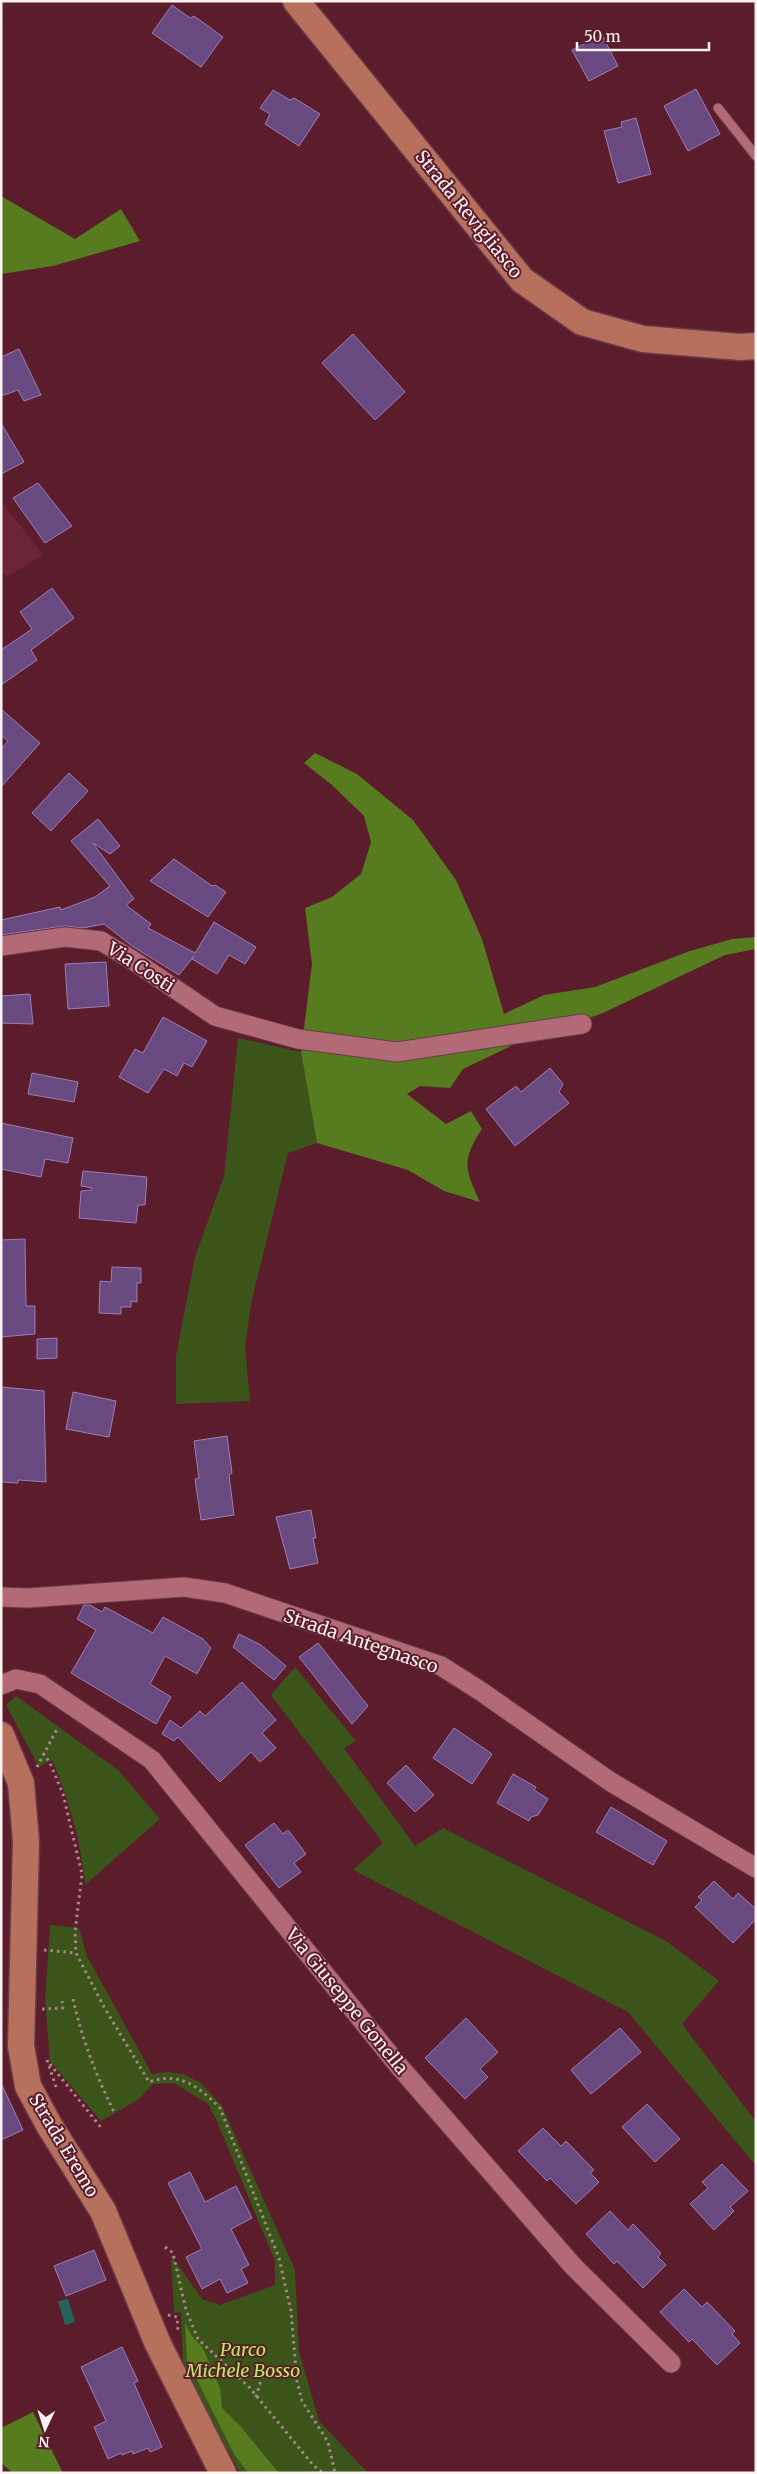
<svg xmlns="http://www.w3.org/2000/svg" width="757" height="2474" font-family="Merriweather,serif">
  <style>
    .built { fill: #6b2537 }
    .green { fill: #3b5419 }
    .forest { fill: #577b1f }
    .water { fill: #25625e }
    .building { fill: #684980; stroke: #9e7eb8 }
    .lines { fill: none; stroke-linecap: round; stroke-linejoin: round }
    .lane-casing { stroke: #6a3a49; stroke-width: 11 }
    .street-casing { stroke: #6a3a49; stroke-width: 21 }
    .secondary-casing { stroke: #6a3a49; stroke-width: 29 }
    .path { stroke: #a9858d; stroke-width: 3; stroke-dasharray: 2.5 4; stroke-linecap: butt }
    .lane { stroke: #b26a77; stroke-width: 9 }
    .street { stroke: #b26a77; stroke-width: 19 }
    .secondary { stroke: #b7705c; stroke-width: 26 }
    .labels { text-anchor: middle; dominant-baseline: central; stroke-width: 4; stroke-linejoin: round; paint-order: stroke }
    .street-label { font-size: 18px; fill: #faf1f2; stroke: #5b1c2b }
    .park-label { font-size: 18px; font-style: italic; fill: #b3f05d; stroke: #5b1c2b }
  </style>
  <rect width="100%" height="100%" fill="#5b1c2b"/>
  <path class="built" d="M1,501L43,555L8,576L1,573Z"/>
  <path class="green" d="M238,1038L301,1052L317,1143L288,1153L251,1304L245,1346L250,1401L176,1404V1356L195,1257L224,1176Z
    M295,1667L356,1741L344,1748L415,1846L443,1828L666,1941L719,1981L682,2024L756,2122V2166L628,2012L353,1870L383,1843L271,1695Z
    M16,1696L118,1770L160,1819L85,1885C81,1842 69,1799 52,1760L39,1767L6,1705Z
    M50,1925L79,1928L87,1956L152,2074L168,2072L183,2074L201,2083L222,2106L295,2270L299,2351L319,2421L368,2473H240L238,2469L183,2366L181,2312L174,2313L171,2255L202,2299L220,2305L275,2285V2261L216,2119L208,2104L174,2083L153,2084L139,2099L101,2121L50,2061L45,2001Z"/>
  <path class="forest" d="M1,196L75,239L121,209L140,241L53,266L1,274Z
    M315,753L357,774L413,820L456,880L482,939L504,1014L544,995L595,987L690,951L732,939L756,937V949L725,955L603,1013L515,1044L463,1069L450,1088L420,1086L407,1094L446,1124L471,1111L482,1129C461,1161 465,1169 480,1202L444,1191L408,1170L317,1143L301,1052L312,964L305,908L332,897L361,874L371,842L364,816L332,785L304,763Z
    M185,2323L192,2336L203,2348L220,2388L222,2408L241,2427L279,2473H248L234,2454L187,2360Z
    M33,2412L63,2473H13L1,2463V2428Z"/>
  <path class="water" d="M68,2299L75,2322L65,2325L58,2301Z"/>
  <path class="building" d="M172,5L190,18L194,16L223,37L201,67L152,33Z
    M602,35L618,66L589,81L572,50Z
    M696,89L720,134L688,151L664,106Z
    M273,90L290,100L294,98L320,114L299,146L265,124L270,114L260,108Z
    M636,118L651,174L618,183L604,131L622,127L621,122Z
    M353,334L405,392L375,420L322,363Z
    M19,349L41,395L24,401L18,390L1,396V357Z
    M1,423L24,462L1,474Z
    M38,483L72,526L45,543L13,498Z
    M52,588L74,618L31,650L37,660L1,685V650L32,629L20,612Z
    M1,709L40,743L1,787V749L8,741L1,735Z
    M69,773L88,791L51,831L32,813Z
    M98,819L120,846L110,854L93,843L134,899L126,905L151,924L148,928L195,953L214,922L256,947L245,964L229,955L217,974L192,959L194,956L179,975L132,946L104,924L83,928L64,926L1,935V920L60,907L61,910L95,897L110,886L71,841Z
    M174,859L212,886L215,885L226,892L208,917L150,881Z
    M106,962L109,1006L68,1009L65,964Z
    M30,994L33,1024L1,1023V996Z
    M163,1017L207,1041L192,1067L184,1063L177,1076L164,1069L148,1093L119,1077L135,1049L143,1053Z
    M550,1068L563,1084L559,1092L569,1103L515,1146L486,1109L516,1086L521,1092Z
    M32,1073L78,1082L74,1102L28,1094Z
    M1,1123L73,1138L68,1163L45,1159L41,1177L1,1169Z
    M83,1171L147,1177L145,1205H138L136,1223L79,1218L81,1191L92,1190V1188L81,1186Z
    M25,1239L26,1306H35V1334L1,1337V1240Z
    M112,1267L141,1268V1283H137V1302L131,1301V1307H121V1314L99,1313L100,1281L111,1282Z
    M57,1338V1358L37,1359V1339Z
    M1,1387L44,1391L46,1482L18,1480V1483L1,1482Z
    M73,1392L116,1401L109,1437L66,1429Z
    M227,1436L232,1473L229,1475L234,1515L201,1520L195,1479L199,1478L194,1441Z
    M311,1510L316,1538H313L318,1563L290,1569L276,1517Z
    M84,1605H90L102,1612L105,1607L153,1633L163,1617L203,1639L211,1648L197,1674L165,1656L150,1684L171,1697L156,1724L71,1673L96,1630L77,1619Z
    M239,1634L261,1645L286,1666L274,1680L233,1647Z
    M318,1643L368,1706L352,1724L299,1657Z
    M242,1682L276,1720L262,1733L276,1748L260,1762L251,1752L220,1782L178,1737L174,1741L162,1734L170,1720L181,1728L200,1711L205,1716Z
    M454,1728L492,1754L472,1784L433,1758Z
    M406,1765L434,1795L415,1812L387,1783Z
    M513,1774L536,1787L534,1790L548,1799L538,1815L531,1817L529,1821L497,1803Z
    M611,1807L667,1841L653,1865L596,1832Z
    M274,1823L283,1834L288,1830L306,1854L294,1863L301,1872L279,1888L245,1845Z
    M714,1881L733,1899L738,1893L756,1909V1919L733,1943L695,1907L702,1900L698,1897Z
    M466,2018L498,2052L480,2069L488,2077L465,2099L425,2058Z
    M620,2028L641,2052L591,2094L571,2070Z
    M1,2083L23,2130L1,2140Z
    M647,2104L680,2139L655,2162L622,2127Z
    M543,2128L561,2146L566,2141L594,2170L590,2173L599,2182L576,2204L550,2178L547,2181L518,2151Z
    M722,2164L748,2191L730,2207L734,2211L714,2230L690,2204L708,2188L702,2182Z
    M190,2172L205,2202L236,2186L252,2218L231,2229L249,2265L241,2269L248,2283L227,2293L220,2279L202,2289L186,2257L202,2249L168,2183Z
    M610,2211L628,2230L633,2224L661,2253L658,2257L666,2265L643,2288L617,2261L614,2264L586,2234Z
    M94,2250L106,2280L66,2296L54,2266Z
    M684,2289L702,2307L707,2302L735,2331L732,2334L740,2343L717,2365L692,2339L689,2342L660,2312Z
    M122,2347L138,2381L134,2383L162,2447L150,2452L148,2448L133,2454L132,2451L122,2455L121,2453L108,2459L94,2427L106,2421L81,2367Z"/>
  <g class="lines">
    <g class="lane-casing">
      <path id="lane" d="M718,108L756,156"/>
    </g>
    <g class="street-casing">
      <path id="street" d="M1,946L65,937L101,941L134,961L215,1016L298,1039L397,1052L582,1024
        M1,1597L28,1598L184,1587L225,1593L441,1666L479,1690L611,1782L756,1868
        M1,1685L16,1679L40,1684L152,1760L398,2065L573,2266L671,2363"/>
    </g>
    <g class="secondary-casing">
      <path id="secondary" d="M296,1L522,280L582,322L643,339L740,347L756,346
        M1,1735L21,1783L26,1841L21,2046L28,2086L49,2125L103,2211L158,2344L223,2473"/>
    </g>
    <path class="path" d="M43,1753L50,1763L63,1794L82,1874L75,1932L76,1953
      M37,1767L58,1727
      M44,1950L76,1953L104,2007L149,2082C180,2071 199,2087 220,2108L279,2258L291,2311L297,2381L302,2401L328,2442L335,2473
      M73,1999C82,2039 96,2075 114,2112
      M42,2009L63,2008L62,2001
      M47,2060L57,2090
      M50,2064L103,2130
      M165,2247L173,2253L186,2310L198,2339L250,2388L313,2465L323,2473
      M168,2315L177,2317L178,2331
      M256,2397L262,2377L268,2368"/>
    <use href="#lane" class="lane"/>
    <use href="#street" class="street"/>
    <use href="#secondary" class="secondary"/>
  </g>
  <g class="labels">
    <g class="street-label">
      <text transform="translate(469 214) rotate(51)">Strada Revigliasco</text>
      <text transform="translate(141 967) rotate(33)">Via Costi</text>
      <text transform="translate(361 1641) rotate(19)">Strada Antegnasco</text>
      <text transform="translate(347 2001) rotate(51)">Via Giuseppe Gonella</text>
      <text transform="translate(64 2145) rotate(59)">Strada Eremo</text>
    </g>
    <g class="park-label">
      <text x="243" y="2349">Parco<tspan x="243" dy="21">Michele Bosso</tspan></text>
    </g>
  </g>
  <rect width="757" height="2474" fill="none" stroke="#faf1f2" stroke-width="5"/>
  <g transform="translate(45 2429) rotate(184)" stroke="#5b1c2b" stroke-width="4" paint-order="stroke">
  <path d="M0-4L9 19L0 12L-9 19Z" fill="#faf1f2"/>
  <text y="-8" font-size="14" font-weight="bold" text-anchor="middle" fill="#faf1f2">N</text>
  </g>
  <path d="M577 42v8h132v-8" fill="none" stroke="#faf1f2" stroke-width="2.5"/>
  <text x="584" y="42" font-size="15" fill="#faf1f2" stroke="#5b1c2b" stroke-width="4" paint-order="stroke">50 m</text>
</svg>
